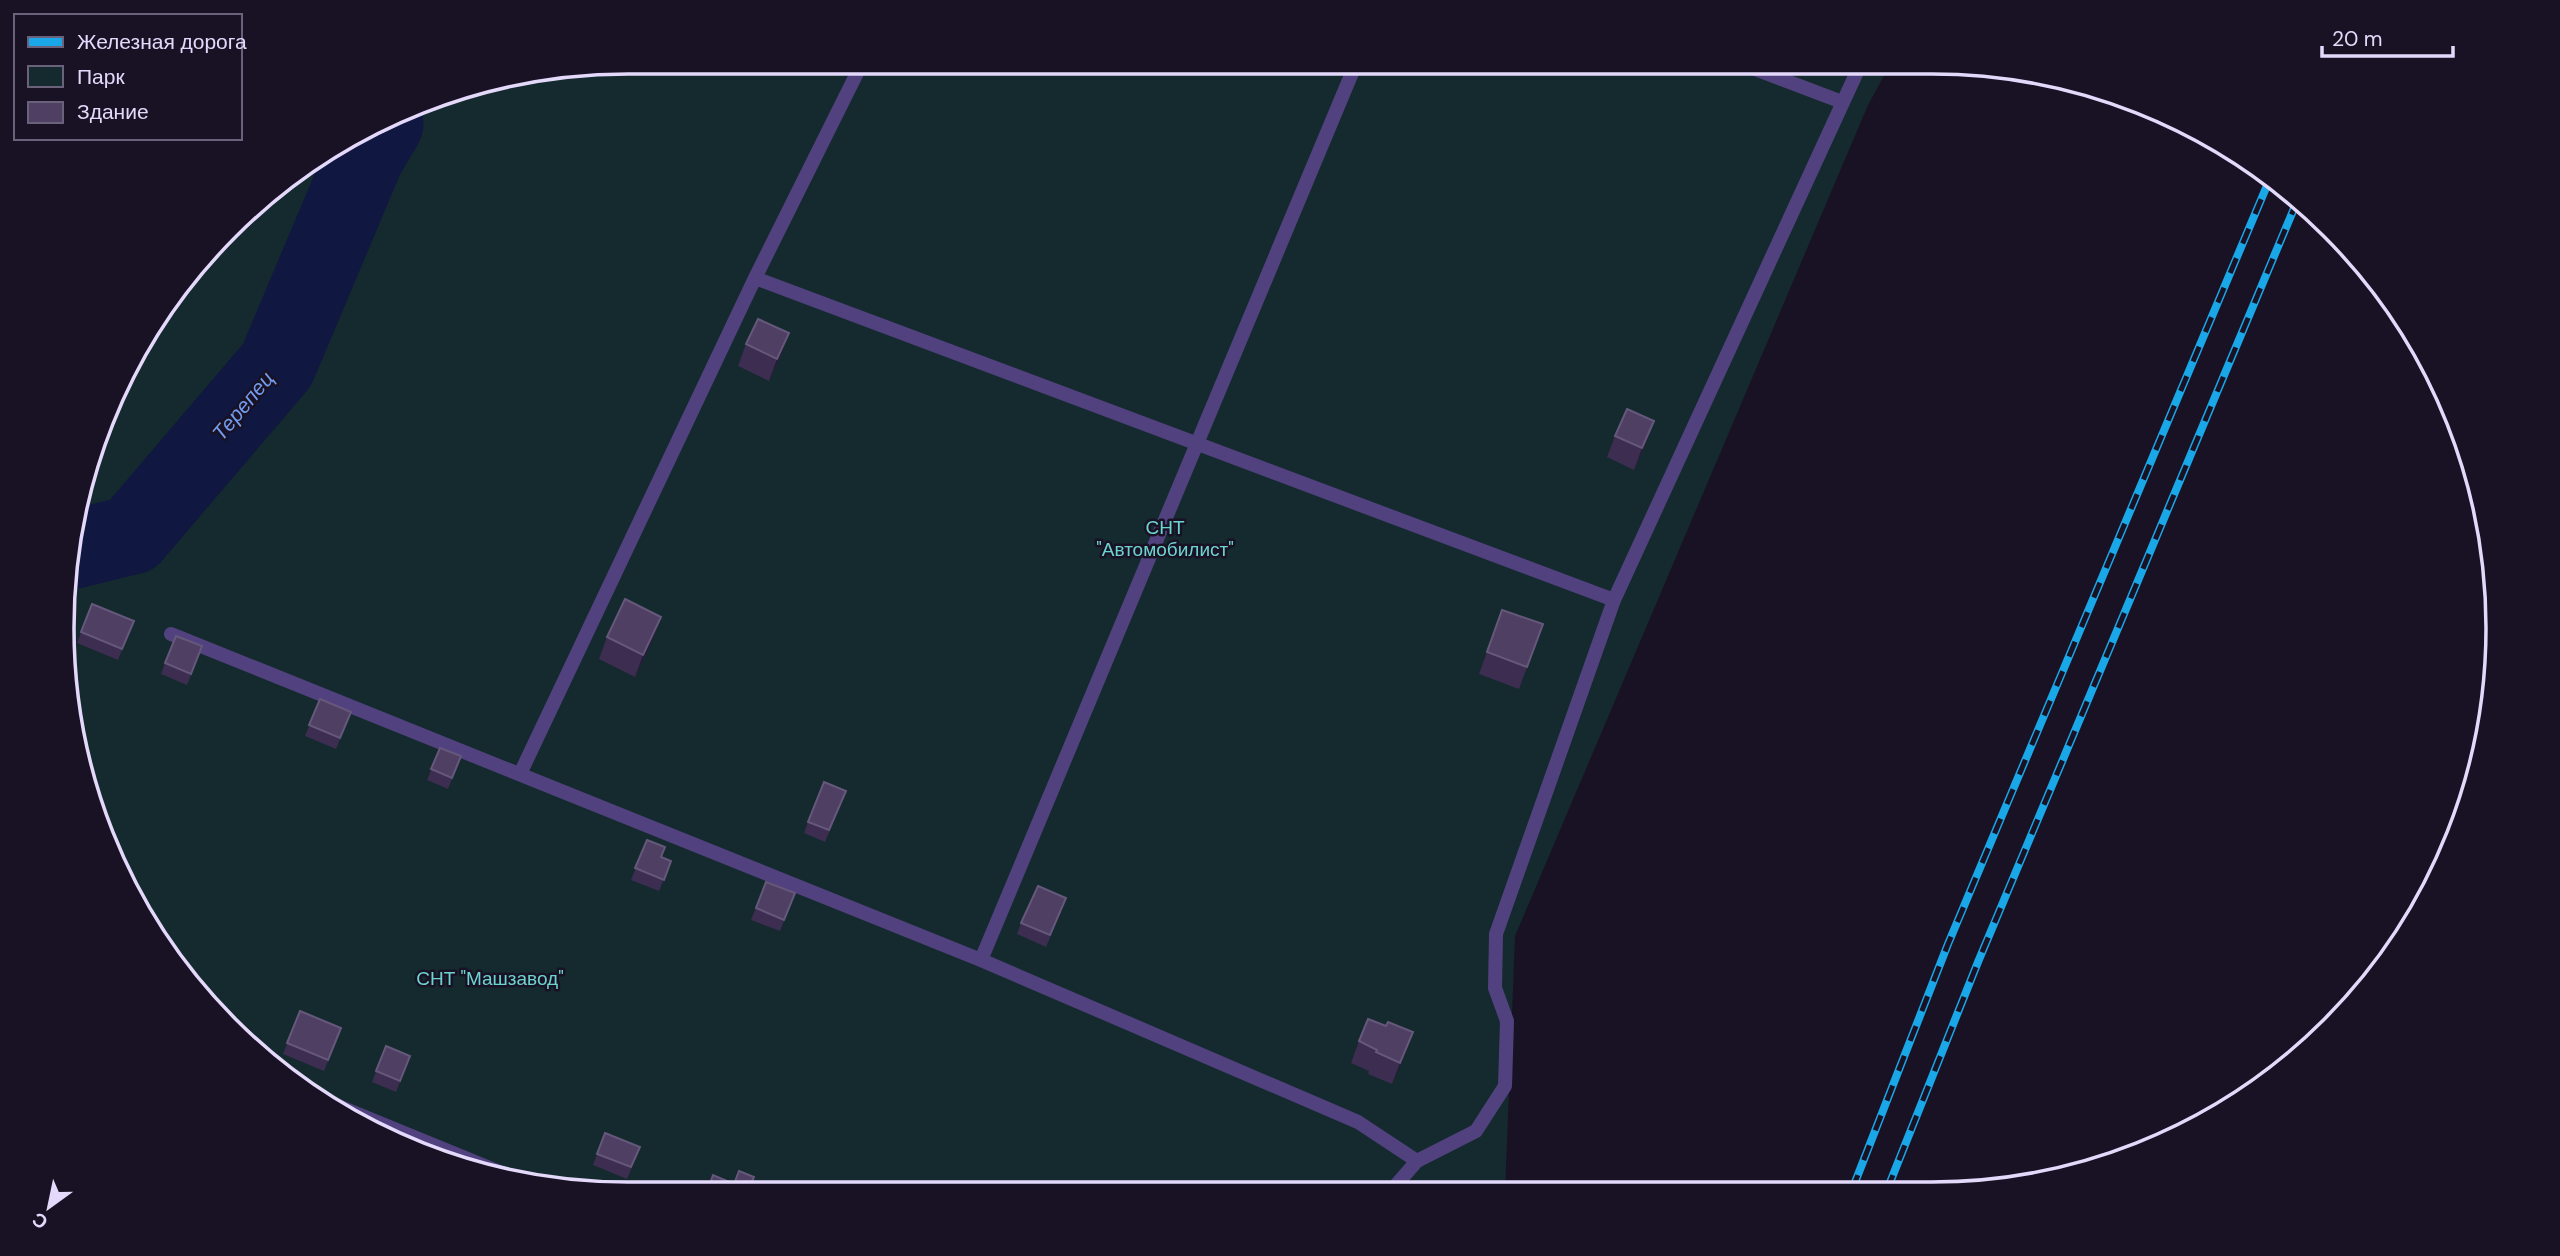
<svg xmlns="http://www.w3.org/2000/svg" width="2560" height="1256" font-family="'DM Sans',sans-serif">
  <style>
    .green { fill: #152a2e }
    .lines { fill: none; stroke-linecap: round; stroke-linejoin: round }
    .river { stroke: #101740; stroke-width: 79 }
    .service { stroke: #51427f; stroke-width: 14 }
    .rail-casing { stroke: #1aa7e7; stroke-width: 8 }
    .rail { stroke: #191225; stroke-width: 5; stroke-dasharray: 16; stroke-linecap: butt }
    .wall { fill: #3c2d51 }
    .shaded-wall { fill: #261a38 }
    .building { fill: #4e3f63; stroke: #65587b; stroke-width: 2 }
    .labels { text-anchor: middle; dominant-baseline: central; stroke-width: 5; stroke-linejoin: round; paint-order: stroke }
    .park-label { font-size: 19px; fill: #6cd4d0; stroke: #191225 }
    .water-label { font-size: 21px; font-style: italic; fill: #729cf0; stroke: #191225 }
    .rim { fill: none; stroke: #e4d9fb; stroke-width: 3.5 }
  </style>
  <rect width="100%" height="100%" fill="#191225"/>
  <path class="green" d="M628,61H1892L1868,105L1515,936L1505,1192L628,1195L517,1184L411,1151L254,1054L178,973L120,879L66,702L72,517L137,344L202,254L283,179L445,91Z"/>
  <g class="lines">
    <path class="river" d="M71,550L132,535L277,365L365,156L384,124"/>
    <path class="service" d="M1734,61L1842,102
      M755,278L1614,600
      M171,634L981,960L1358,1122L1417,1161
      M520,774L755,278L863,61
      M981,960L1357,61
      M338,1106L531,1185
      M1390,1192L1417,1161L1476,1131L1505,1086L1507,1021L1495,988L1496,934L1614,600L1862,61"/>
    <g class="rail-casing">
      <path id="rail" d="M1852,1190L1948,944L2271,176
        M1887,1190L1978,962L2298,199"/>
    </g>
    <use href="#rail" class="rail"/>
  </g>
  <path class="wall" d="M746,344L781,355L769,381L738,366Z
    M1615,436L1646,443L1634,470L1607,457Z
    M92,604L129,632L118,660L77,643Z
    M1502,610L1543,624L1519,689L1479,674Z
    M661,617L653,639L635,677L599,659L607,637Z
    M202,646L187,685L161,674L165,663Z
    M320,699L351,712L336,749L305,736Z
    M440,748L461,756L448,789L427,780Z
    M842,802L825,842L804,833L808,822Z
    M647,840L661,857L671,861L659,891L631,880Z
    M766,882L795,893L780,931L751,920Z
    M1062,909L1046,947L1017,934L1021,923Z
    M300,1011L341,1028L324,1071L283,1054Z
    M1386,1026L1413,1032L1392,1084L1368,1074L1369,1071L1351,1063L1359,1041Z
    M386,1046L406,1067L396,1092L372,1082Z
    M605,1133L640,1147L627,1179L593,1165Z"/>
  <path class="shaded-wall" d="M789,333L781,355L769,381L777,359Z
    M1654,421L1646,443L1634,470L1642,448Z
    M661,617L653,639L635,677L643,655Z
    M1413,1032L1405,1054L1392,1084L1400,1063Z"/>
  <path class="building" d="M758,319L789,333L777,359L746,344Z
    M1627,409L1654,421L1642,448L1615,436Z
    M625,599L661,617L643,655L607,637Z
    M92,604L134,621L122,649L81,632Z
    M1502,610L1543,624L1527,667L1487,652Z
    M176,636L202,646L191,674L165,663Z
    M320,699L351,712L340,738L309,725Z
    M440,748L461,756L452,778L431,769Z
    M824,782L846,791L829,830L808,822Z
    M647,840L665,847L661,857L671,861L664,880L635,868Z
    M766,882L795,893L784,920L756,908Z
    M1038,886L1066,898L1050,935L1021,923Z
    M300,1011L341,1028L328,1060L287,1043Z
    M1368,1019L1386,1026L1388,1022L1413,1032L1400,1063L1376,1052L1377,1050L1359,1041Z
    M386,1046L410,1056L400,1081L376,1071Z
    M605,1133L640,1147L631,1167L597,1154Z
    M739,1171L754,1177L747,1194H706L713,1175L734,1184Z"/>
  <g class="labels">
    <g class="park-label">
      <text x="1165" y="527">СНТ<tspan x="1165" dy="22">"Автомобилист"</tspan></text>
      <text x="490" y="978">СНТ "Машзавод"</text>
    </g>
    <g class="water-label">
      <text transform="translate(243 406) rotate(-50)">Терепец</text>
    </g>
  </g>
  <path d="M0 0H2560V1256H0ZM628 74H1932A554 554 0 0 1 2486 628V628A554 554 0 0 1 1932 1182H628A554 554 0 0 1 74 628V628A554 554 0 0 1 628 74Z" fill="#191225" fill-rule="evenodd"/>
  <path class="rim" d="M628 74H1932A554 554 0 0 1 2486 628V628A554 554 0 0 1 1932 1182H628A554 554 0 0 1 74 628V628A554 554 0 0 1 628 74Z"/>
  <rect x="14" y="14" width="228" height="126" fill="#191225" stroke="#6a627b" stroke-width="2"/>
  <rect x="28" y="37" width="35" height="10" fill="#1aa7e7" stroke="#6a627b" stroke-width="2"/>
  <text x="77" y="49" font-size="21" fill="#e4d9fb">Железная дорога</text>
  <rect x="28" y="66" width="35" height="21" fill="#152a2e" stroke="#6a627b" stroke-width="2"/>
  <text x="77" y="84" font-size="21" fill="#e4d9fb">Парк</text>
  <rect x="28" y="102" width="35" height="21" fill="#4e3f63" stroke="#6a627b" stroke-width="2"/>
  <text x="77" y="119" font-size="21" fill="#e4d9fb">Здание</text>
  <g transform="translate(49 1207) rotate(213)" stroke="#191225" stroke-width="5" paint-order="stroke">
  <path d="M0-5L12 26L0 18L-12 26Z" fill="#e4d9fb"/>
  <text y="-10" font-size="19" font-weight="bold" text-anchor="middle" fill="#e4d9fb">С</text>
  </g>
  <path d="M2322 46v10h131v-10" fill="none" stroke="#e4d9fb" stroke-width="3.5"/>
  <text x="2332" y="46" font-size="21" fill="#e4d9fb" stroke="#191225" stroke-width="5" paint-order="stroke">20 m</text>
</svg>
